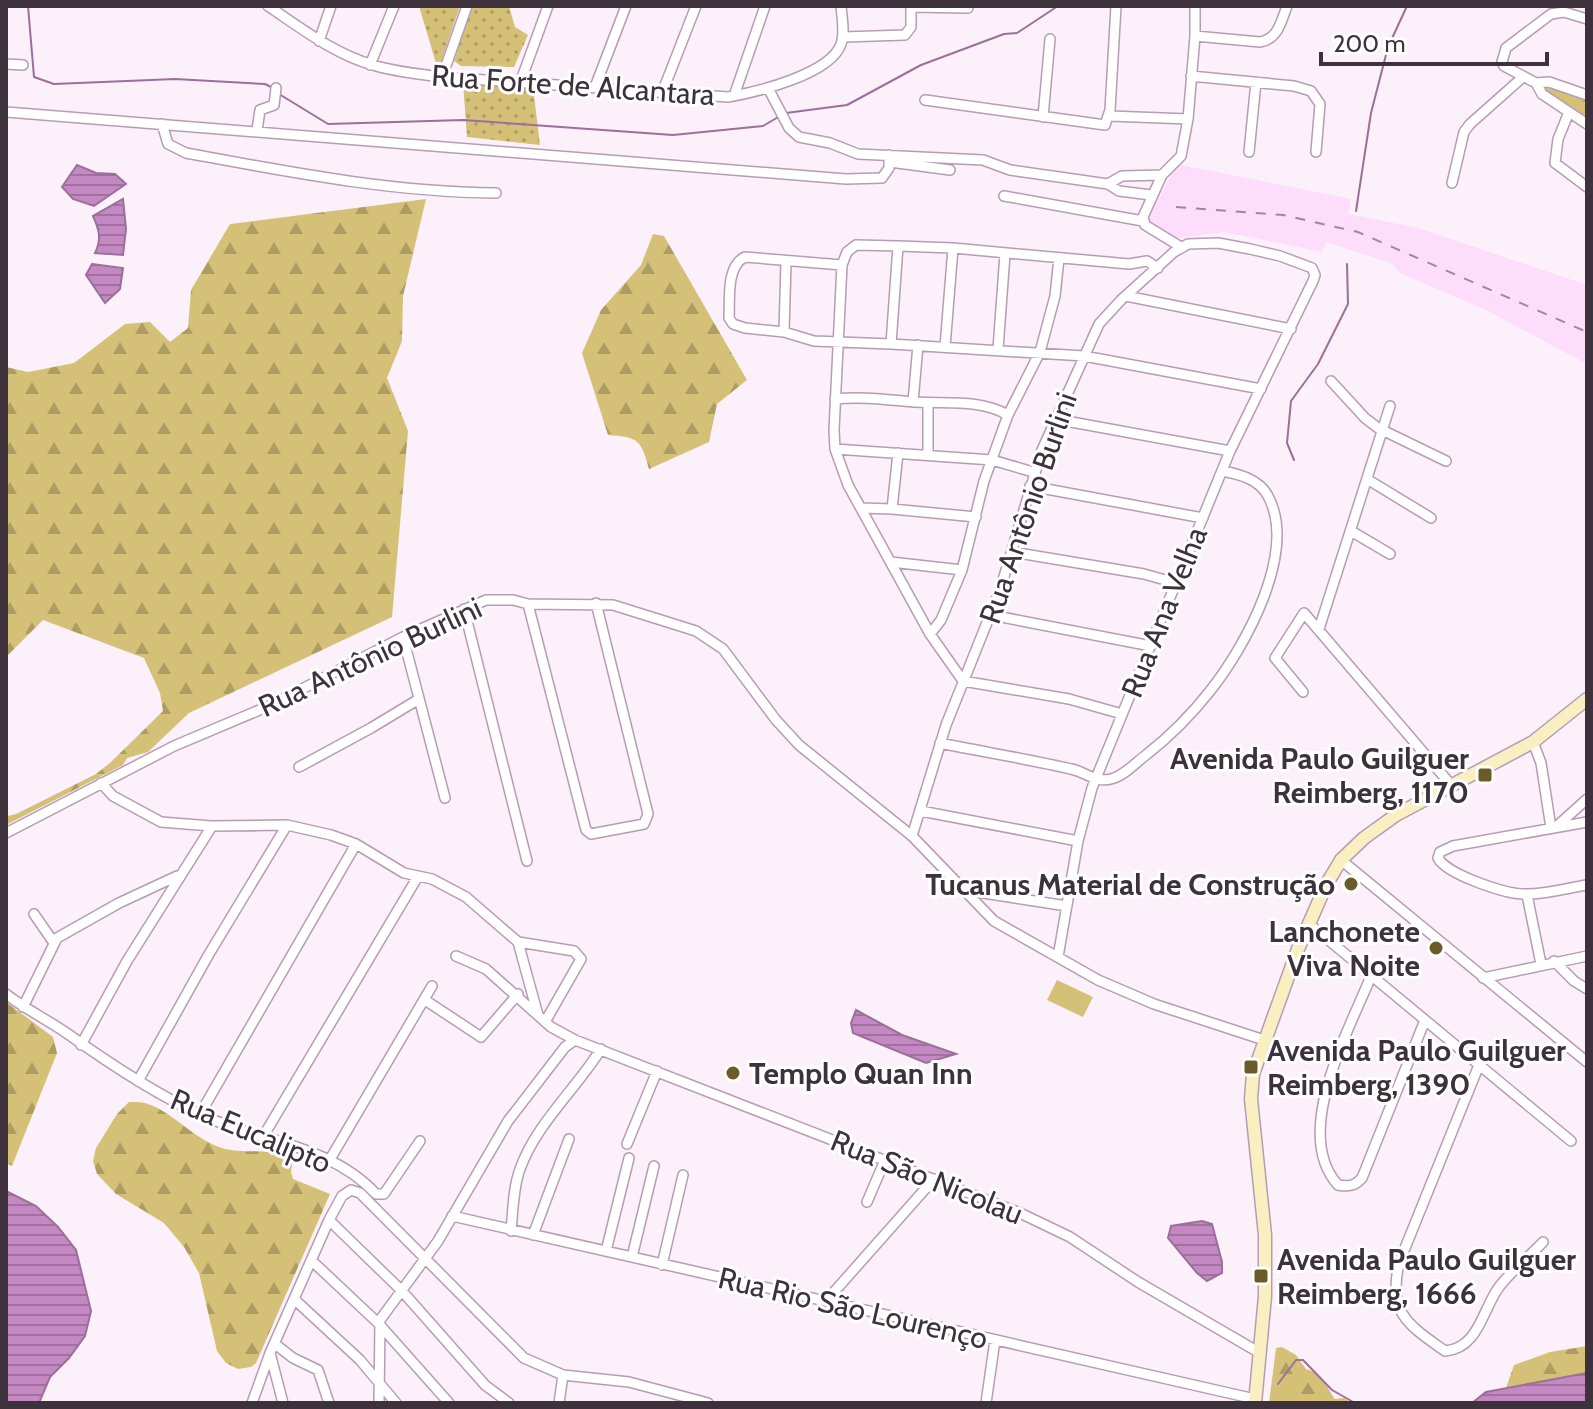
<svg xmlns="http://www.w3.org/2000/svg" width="1593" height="1409" font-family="Cabin,sans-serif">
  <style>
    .built { fill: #fedcfc }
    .grass { fill: url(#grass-dots) }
    .forest { fill: url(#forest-firs) }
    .park { fill: url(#park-crowns) }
    .garden { fill: #d4c177 }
    .water { fill: url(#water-rules); stroke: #9c6f9a; stroke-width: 2 }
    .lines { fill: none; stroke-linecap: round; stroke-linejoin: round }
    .stream { stroke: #9c6f9a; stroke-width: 2 }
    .street-casing { stroke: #b69cb4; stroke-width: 12 }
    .secondary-casing { stroke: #b69cb4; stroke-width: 15 }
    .street { stroke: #fff; stroke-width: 9 }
    .secondary { stroke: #faefc0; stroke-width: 12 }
    .rail { stroke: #978b96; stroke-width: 2; stroke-dasharray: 10 10; stroke-linecap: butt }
    .poi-dot { fill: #695c29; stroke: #fff; stroke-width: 3 }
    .labels { text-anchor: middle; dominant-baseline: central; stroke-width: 6; stroke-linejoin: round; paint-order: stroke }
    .street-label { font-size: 30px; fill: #3d323c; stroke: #fff }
    .poi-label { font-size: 30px; font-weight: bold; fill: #3d323c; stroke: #fff; text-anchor: end }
  </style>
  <defs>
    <pattern id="grass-dots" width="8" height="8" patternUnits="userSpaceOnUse" patternTransform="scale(2)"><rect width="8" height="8" fill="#d4c177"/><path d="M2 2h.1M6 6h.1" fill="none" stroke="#ad9d63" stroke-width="1.8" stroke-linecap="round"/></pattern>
    <pattern id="forest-firs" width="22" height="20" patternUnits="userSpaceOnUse" patternTransform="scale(2)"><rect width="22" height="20" fill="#d4c177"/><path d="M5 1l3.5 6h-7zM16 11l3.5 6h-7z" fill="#ad9d63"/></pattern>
    <pattern id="park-crowns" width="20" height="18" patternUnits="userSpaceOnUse" patternTransform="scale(2)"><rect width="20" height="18" fill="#d4c177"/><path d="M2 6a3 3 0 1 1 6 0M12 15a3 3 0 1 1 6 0" fill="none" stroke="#ad9d63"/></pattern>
    <pattern id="water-rules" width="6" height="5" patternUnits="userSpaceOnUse" patternTransform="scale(2)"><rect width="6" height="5" fill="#c489c2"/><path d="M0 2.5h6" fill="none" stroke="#a0719f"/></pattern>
  </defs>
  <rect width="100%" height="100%" fill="#fcf0fb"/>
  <path class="built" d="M1177,164L1351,199L1348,214L1418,228L1587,285V364L1488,311L1400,273L1391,263L1326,242L1322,252L1225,232L1177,238L1147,222Z"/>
  <path class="grass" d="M419,6H460L440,65L437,67Z
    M472,6H509L515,27L528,35L514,67L461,66L454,61Z
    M463,83L533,87L540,145L467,137Z"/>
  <path class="forest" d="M426,199L403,296L402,341L387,378L408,431L392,617L189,713L148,752L127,758L123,765L6,825V810L8,816L16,814L96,774L111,762L163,711L160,693L144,658L43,620L6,657V367L28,372L74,363L125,324L150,322L170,342L188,328L191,290L230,224Z
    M653,234L664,236L747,380L717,404L709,442L649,469C641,440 639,437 608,435L582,353L601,310L641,265Z
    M6,1002L53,1037L57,1053L12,1166L6,1163Z
    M129,1102C135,1102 143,1102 148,1104C172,1112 192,1137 219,1147C244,1156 271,1146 293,1158L291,1172L293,1179L330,1194L256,1363L251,1367L238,1369L226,1363L217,1351L199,1273L184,1247L164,1223L116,1194L97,1174L93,1161L96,1148L117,1114Z
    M1587,1346V1373L1506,1388L1514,1365L1550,1352Z
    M1282,1347L1296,1355L1306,1369C1322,1373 1327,1388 1335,1399L1344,1398L1351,1403H1269L1276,1348Z"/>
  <path class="park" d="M1545,84L1587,97V117L1546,91Z"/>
  <path class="garden" d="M1057,980L1093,997L1083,1017L1047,1000Z"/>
  <path class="water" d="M77,165L96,173L115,174L126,184L94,206L73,199L62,187Z
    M123,199L126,229L123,255L95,253C102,239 99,229 93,216Z
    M92,264L123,268L120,289L105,303L86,275Z
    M856,1010L902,1035L956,1054L926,1063L853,1033L851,1023Z
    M6,1191L36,1206L58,1227L76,1250L91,1311L85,1336L69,1358L50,1377L39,1403H6Z
    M1202,1221L1212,1224L1222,1262V1273L1207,1281L1197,1273L1168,1238L1171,1226Z
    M1587,1373V1402L1584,1403H1472L1486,1392Z"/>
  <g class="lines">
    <path class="stream" d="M28,6L34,77L54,84L175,79L265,84L271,87
      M279,94L328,124L463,120L673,135L763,126L780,116
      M786,113L847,105L921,65L1004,34L1017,33L1058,6
      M1356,211L1371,113L1388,47L1407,6
      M1294,460L1287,443L1291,401L1318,364L1348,304L1347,264
      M1278,1384L1296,1360H1303L1332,1390L1355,1403"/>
    <g class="street-casing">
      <path id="street" d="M268,6C301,28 334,54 373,65C395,72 419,74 442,77L728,97C757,92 831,74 841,44C845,33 842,18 841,6
        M911,7L968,8
        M1587,19L1564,12L1551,14L1506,48L1502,62L1504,66L1536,83L1542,94L1587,124
        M1195,36V6
        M843,37L905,35L911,27V6
        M319,41L331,6
        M6,64L23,65
        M370,65L394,6
        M1191,76L1294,86L1311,91L1320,104L1316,152
        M442,77L467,6
        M520,83L548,6
        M1536,83L1549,82L1587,95
        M595,87L626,6
        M768,88L789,128L799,137L830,143L858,154L983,160L1010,170L1108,184L1119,191L1151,195
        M662,93L696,6
        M734,96L765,6
        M925,100L1105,125L1110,110L1116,6
        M6,112L846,179L882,178L889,168V155
        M1569,112L1558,139L1555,163L1587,187
        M1110,116L1188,119
        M1043,117L1050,39
        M162,124L168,144L186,153C289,172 390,192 496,193
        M257,130L260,110L274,105L276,88
        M1249,152L1256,82
        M890,162L950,170
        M1452,183L1464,132L1470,124L1523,77
        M1108,184L1122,176L1162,175
        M1004,196L1143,221
        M898,246L856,245L847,252L842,265L834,430L835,449L848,485L930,634L941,620L962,570L984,481L1008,415L1040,352L1055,296L1059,258
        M1181,247L1145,225L1143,217L1162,175L1181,156L1188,119L1195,36L1260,42C1278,39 1281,22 1287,6
        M842,265L745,257C726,266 730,299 729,318L733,324L745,328L784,332L814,341L891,344L898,246L953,248L1129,264L1147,261L1158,268
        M1126,296L1291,329
        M784,332L786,262
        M891,344L1084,356L1261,389
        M945,347L953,248
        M998,349L1005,254
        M1331,381L1365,418L1378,428L1446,461
        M835,399C863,396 889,400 916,402C947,404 980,399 1008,415
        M913,402L918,345
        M928,403V455
        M1055,419L1230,451
        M835,449L992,460L1033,472
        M1367,479L1431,518
        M1030,486L1203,518
        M861,508L892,509L898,453
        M892,509L976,517
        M1351,531L1390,554
        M1012,552L1144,574L1176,583
        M891,562L962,570
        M528,604L586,830L591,834L644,824L648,814L596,603
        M464,609L527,861
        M991,615L1151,646
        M1319,629L1390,406
        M930,634L963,681L1069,699L1122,714
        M403,637L445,798
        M1303,692L1275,658L1304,613L1452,786
        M1533,742L1541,763L1551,828
        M940,743C984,752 1028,759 1071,769C1086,772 1095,783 1111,779C1124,776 1135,763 1146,755C1169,737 1192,714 1210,691C1245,647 1298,552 1268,496C1259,479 1239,474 1222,471
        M299,767L371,728L419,699
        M101,783L113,796L161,822L211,826
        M921,811L1078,841
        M1587,822L1453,846L1440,852L1438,858C1446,874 1505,894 1524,894C1544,895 1567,888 1587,885
        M1557,826L1587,799
        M6,833L174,746L269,706L403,637L486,600H513L528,604L613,605L696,631L723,649L776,720L799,745L912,836L994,921L1098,980L1154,1004L1264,1040
        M912,836L946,725L1000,590L1042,450L1099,324L1121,300L1174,252L1188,244L1218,243L1250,249L1280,256L1312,268L1315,275L1313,281L1230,451L1092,788L1078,841L1058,957
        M1341,860L1587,1062
        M964,890L1067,906
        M1527,895L1541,964
        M34,914L54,943
        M1308,923L1571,1141
        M518,942L574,951L581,959L545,1022
        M456,956L486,969L551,1027L575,1040L1020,1213L1070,1237L1138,1282L1260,1353
        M1554,961L1574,981L1587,989
        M1371,976C1349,1031 1291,1133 1338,1185C1348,1187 1355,1186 1362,1178L1425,1020
        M1483,978L1587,956
        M6,994C25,1009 48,1020 68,1034C110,1064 152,1092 199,1114C257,1141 330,1144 376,1194H384L420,1141
        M425,1000L481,1037L518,994
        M23,1007L57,938L119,903L177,876
        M81,1045L127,961L212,826L287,825L331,835L356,844L404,873L432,879L466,897L518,942L538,1015
        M1479,1065L1399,1263C1388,1313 1407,1324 1445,1351C1479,1348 1482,1310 1499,1287C1511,1271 1529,1257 1543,1242
        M138,1081L209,954L287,825
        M200,1114L356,844
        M264,1135L417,878
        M627,1144L657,1071
        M329,1161L432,986
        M867,1202L885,1160
        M452,1216L1255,1399
        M329,1220L402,1291L485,1385L509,1403
        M511,1231C513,1211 513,1188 520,1169C536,1124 576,1089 601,1049
        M533,1235L569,1139
        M606,1251L629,1158
        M632,1257L654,1166
        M311,1260L378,1323L449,1403
        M662,1265L683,1175
        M294,1299L360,1360L396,1403
        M826,1301L934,1179
        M275,1344L293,1358L318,1370L329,1403
        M270,1353L283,1403
        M252,1403L270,1353L329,1220L342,1196L351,1190L360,1193L524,1358L563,1375L629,1382L708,1403
        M379,1403L380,1320L438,1241L508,1121L565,1047L575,1040
        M559,1403L563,1375
        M986,1403L995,1340"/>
    </g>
    <g class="secondary-casing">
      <path id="secondary" d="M1255,1403L1265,1296V1235L1251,1099L1253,1074L1298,949L1326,885L1341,860L1364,838L1396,815L1533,742L1587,699"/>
    </g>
    <use href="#street" class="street"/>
    <use href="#secondary" class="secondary"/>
    <path class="rail" d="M1176,207L1283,215L1358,232L1587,332"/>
  </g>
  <g class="poi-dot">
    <rect x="1477" y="767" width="16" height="16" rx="4"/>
    <circle cx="1351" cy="884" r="8"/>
    <circle cx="1436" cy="948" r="8"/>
    <rect x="1243" y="1059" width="16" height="16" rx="4"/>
    <circle cx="733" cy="1073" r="8"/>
    <rect x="1253" y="1268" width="16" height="16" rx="4"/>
  </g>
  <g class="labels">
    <g class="street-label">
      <text transform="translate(573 85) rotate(4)">Rua Forte de Alcantara</text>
      <text transform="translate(1028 508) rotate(-71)">Rua Antônio Burlini</text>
      <text transform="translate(1164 612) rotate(-68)">Rua Ana Velha</text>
      <text transform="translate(370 657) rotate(-25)">Rua Antônio Burlini</text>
      <text transform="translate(251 1131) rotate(23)">Rua Eucalipto</text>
      <text transform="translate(927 1177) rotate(22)">Rua São Nicolau</text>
      <text transform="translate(853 1308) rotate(13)">Rua Rio São Lourenço</text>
    </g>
    <g class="poi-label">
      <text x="1469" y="758">Avenida Paulo Guilguer<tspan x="1469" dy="34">Reimberg, 1170</tspan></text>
      <text x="1335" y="884">Tucanus Material de Construção</text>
      <text x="1420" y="931">Lanchonete<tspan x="1420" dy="34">Viva Noite</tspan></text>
      <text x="1267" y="1050" text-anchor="start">Avenida Paulo Guilguer<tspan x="1267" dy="34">Reimberg, 1390</tspan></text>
      <text x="749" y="1073" text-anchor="start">Templo Quan Inn</text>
      <text x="1277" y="1259" text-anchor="start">Avenida Paulo Guilguer<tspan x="1277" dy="34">Reimberg, 1666</tspan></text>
    </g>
  </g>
  <rect width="1593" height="1409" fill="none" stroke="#3d323c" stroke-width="16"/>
  <path d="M1321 52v12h226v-12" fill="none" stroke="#3d323c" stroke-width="4"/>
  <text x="1333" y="52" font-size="24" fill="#3d323c" stroke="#ffffff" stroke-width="6" paint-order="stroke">200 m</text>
</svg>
